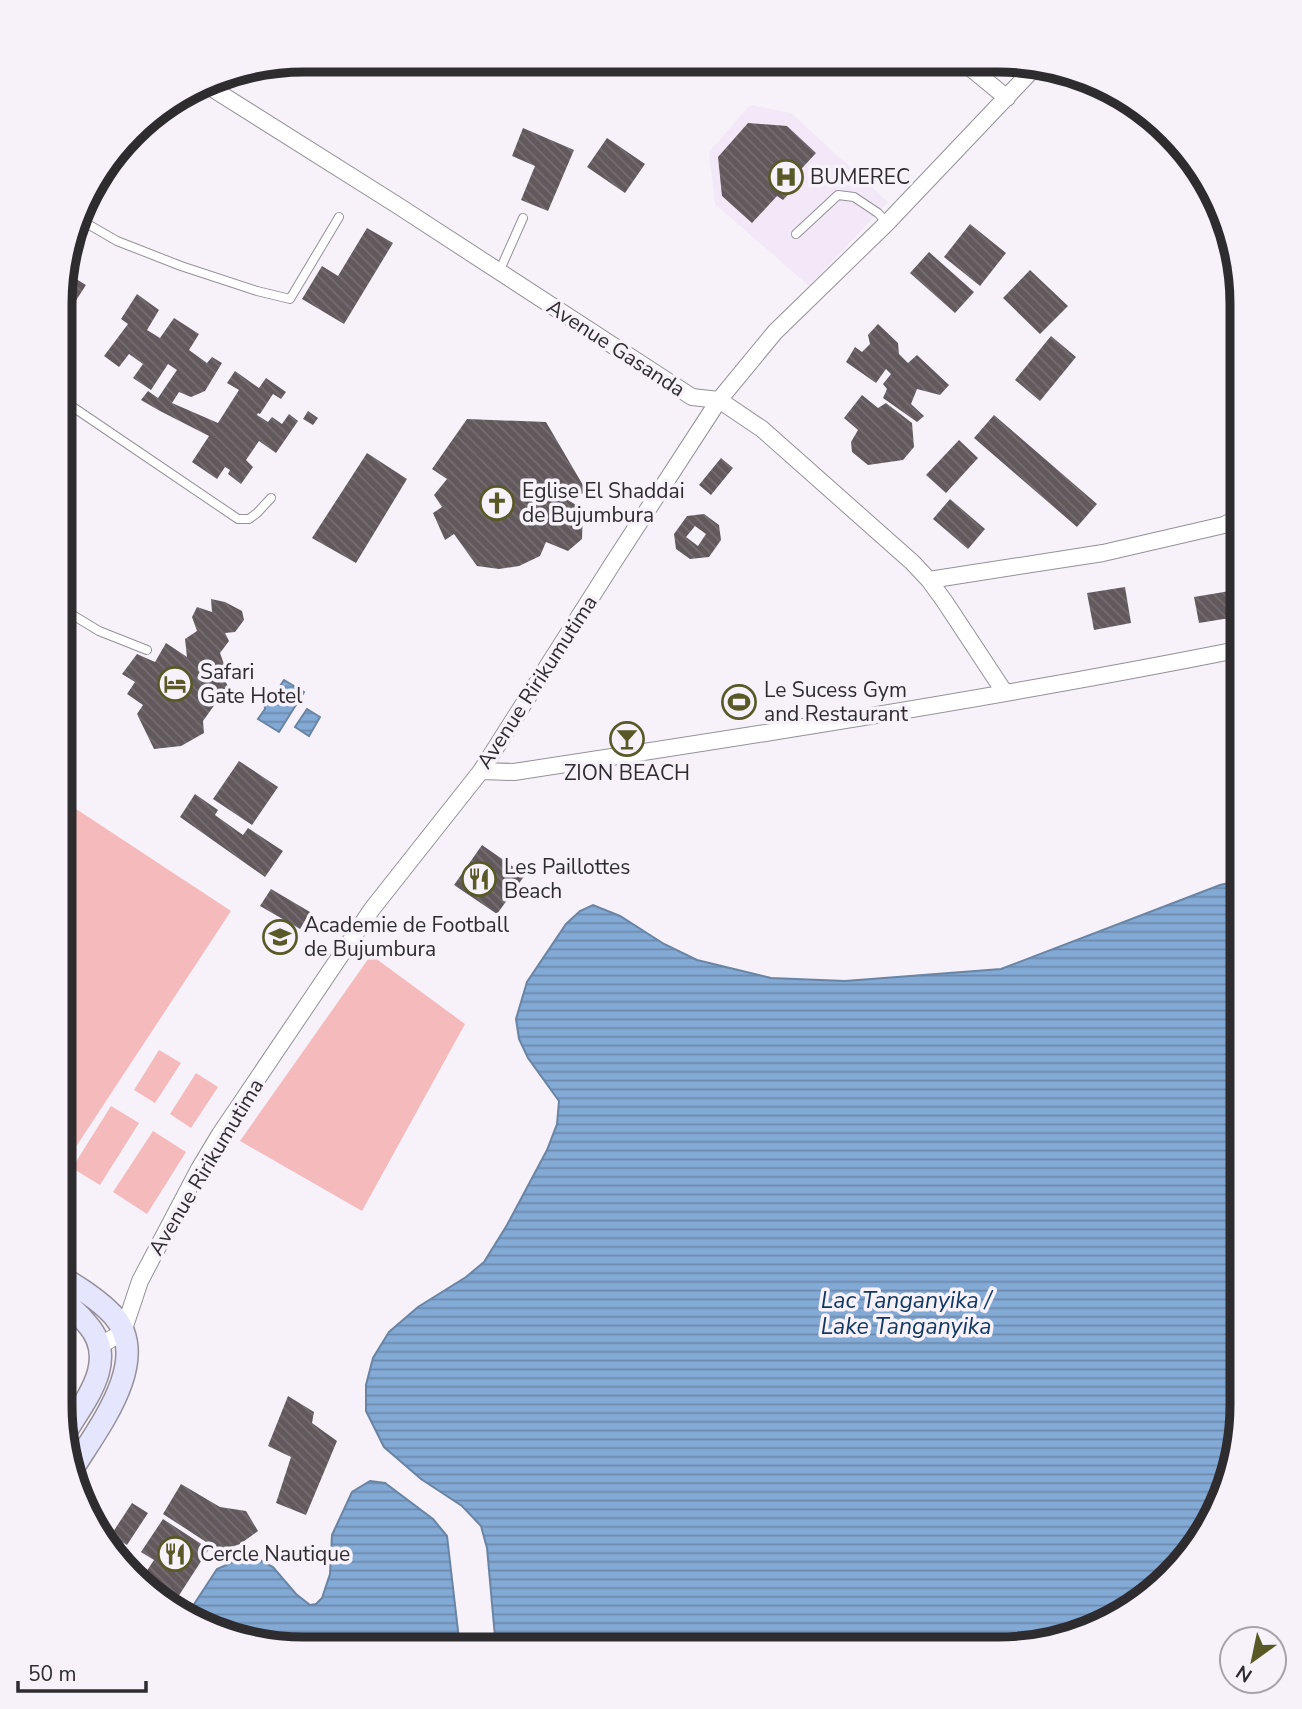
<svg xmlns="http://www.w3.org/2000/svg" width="1302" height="1709" font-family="'Nunito Sans',sans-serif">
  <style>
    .built { fill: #f2e8f7 }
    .green { fill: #f5babc }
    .water { fill: url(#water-rules); stroke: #6a84a4; stroke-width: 2 }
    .building { fill: url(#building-back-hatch); fill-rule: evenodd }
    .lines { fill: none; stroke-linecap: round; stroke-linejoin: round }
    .lane-casing { stroke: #959098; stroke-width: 10 }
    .street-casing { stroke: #959098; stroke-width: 18 }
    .secondary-casing { stroke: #959098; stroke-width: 24 }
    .lane { stroke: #fff; stroke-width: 8 }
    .street { stroke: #fff; stroke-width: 16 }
    .secondary { stroke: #e5e5fe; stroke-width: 21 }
    .labels { text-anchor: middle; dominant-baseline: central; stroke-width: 7; stroke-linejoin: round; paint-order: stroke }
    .poi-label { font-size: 21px; fill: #2f2c30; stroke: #f7f2fa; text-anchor: start }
    .street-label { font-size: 21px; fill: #2f2c30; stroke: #f7f2fa }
    .water-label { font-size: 23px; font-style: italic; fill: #103862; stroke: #f7f2fa }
    .rim { fill: none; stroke: #2f2c30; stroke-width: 9 }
  </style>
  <defs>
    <pattern id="water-rules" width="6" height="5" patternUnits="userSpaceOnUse" patternTransform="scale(1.75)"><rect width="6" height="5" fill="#83a9d5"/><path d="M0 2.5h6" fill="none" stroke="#6c8aad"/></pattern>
    <pattern id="building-back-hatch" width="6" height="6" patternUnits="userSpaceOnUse" patternTransform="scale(1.75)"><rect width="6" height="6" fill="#62595d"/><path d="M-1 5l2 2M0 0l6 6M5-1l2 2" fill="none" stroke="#756e71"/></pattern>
  </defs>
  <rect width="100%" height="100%" fill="#f7f2fa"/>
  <path class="built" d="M750,105L791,113L888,202L809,286L715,204L709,152Z"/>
  <path class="green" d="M61,799L231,911L60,1171Z
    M371,955L465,1024L362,1211L240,1141Z
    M159,1050L181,1063L155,1103L134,1090Z
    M196,1073L218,1087L191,1128L170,1114Z
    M111,1106L139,1123L100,1185L72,1168Z
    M153,1131L186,1152L147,1214L113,1192Z"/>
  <path class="water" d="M284,680L304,692L279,732L258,719L265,709L264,701L269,692H276Z
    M307,709L320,717L309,736L295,727Z
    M1242,880V1422L1202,1541L1107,1624L999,1649L496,1648L487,1548L481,1526L462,1506L421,1479L384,1447L366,1411V1385L373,1358L389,1332L418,1307L466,1277L484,1262L507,1225L547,1150L557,1124L559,1101L528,1058L519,1039L516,1019L527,982L566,924L580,911L593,905L620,916L664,944L697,960L771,978L845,981L1001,969L1220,885Z
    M370,1481L385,1483L433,1519L447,1536L460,1648L272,1647L187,1615L217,1569L242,1558L258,1559L273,1567L296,1594L310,1605L316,1604L322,1598L330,1574L332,1535L352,1492Z"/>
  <path class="building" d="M748,123L787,126L816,153L792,179L798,184L783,200L777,196L752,223L722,196L718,157Z
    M523,128L574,150L548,211L521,200L535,166L512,156Z
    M607,138L645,164L625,193L587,167Z
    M970,224L1006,253L980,286L944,257Z
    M367,228L393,243L344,324L302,299L322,266L338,276Z
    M929,252L974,292L955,313L910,273Z
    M1030,270L1068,306L1040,334L1003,298Z
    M63,271L86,285L62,322V273Z
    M137,294L159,310L147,330L160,338L174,318L199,334L189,350L207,363L212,357L222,363L205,391L191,397L179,392L172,403L218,423L239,390L227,383L235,371L259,388L266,378L286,392L281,399L273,394L260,414L258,413L257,415L268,422L272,417L282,424L289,414L298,421L276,453L259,441L246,460L253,467L241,484L228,474L230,470L225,467L217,479L192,462L209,436L160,411L141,400L148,391L158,398L177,370L168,364L151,390L133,378L143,364L129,354L119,367L104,356L128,324L121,319Z
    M878,324L898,343L899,354L908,363L917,355L949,385L940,395L917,389L911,404L924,416L917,422L883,398L887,389L883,384L891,374L886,369L876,383L846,362L855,347L862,352L870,344L868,335Z
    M1051,336L1076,357L1040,401L1015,380Z
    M862,395L878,408L886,403L912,423L914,447L903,460L868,465L852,452L851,442L858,430L844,418Z
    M308,411L318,418L313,425L303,419Z
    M994,415L1097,504L1077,527L974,438Z
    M467,419L546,422L587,492L566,499L583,509L582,539L568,551L546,542L540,556L519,566L499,569L477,566L454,534L445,540L433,513L442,507L434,495L447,479L432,469Z
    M959,440L978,458L946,493L926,475Z
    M367,453L407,479L356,563L312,538Z
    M721,458L733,468L711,495L699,485Z
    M950,499L985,529L968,549L933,519Z
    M704,514L719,525L721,540L709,557L690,559L676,549L674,534L687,516ZM695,526L706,534L698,546L686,537Z
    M1125,587L1131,623L1094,630L1087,593Z
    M1242,589V616L1199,623L1194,597Z
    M211,599L225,602L242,611L244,620L235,632L225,633L229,641L220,653L225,667L221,674L228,686L203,721L204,733L181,746L154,749L137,714L143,705L127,694L135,682L122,674L137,654L155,662L166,643L187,657L185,639L197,631L192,617L197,607L212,612Z
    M239,761L278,787L252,825L213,799Z
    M195,794L218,810L215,815L243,835L248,828L283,851L265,877L180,817Z
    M482,845L525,875L497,914L454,885Z
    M271,889L310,912L300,929L260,906Z
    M288,1396L314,1412L312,1423L337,1441L306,1515L276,1503L291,1457L268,1446Z
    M181,1484L220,1507L246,1511L258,1531L240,1544L220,1551L163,1514Z
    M132,1503L148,1513L127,1545L111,1535Z
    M163,1519L209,1549L176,1600L142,1578L154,1560L141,1552Z"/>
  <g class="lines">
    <g class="lane-casing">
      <path id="lane" d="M79,219L117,241L181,266L257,291L290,299L339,217
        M796,234L838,195L854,197L878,213L887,223
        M499,272L523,218
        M61,399L238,519H249L257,513L271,498
        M61,608L99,631L147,650"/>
    </g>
    <g class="street-casing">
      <path id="street" d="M962,61L1007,98
        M205,84L397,205L692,397L719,400L762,429L912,562L929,580L945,602L1005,693
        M929,580L1103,553L1224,525L1242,516
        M481,771L514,772C757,735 1001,697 1242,649
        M101,1345L123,1332L140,1281L199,1169L220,1134L372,909L481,771L613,563L719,400L775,332L887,223L1038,64"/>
    </g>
    <g class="secondary-casing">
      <path id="secondary" d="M83,208L114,155
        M60,1276C78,1287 98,1299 113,1315C153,1359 98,1428 74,1467
        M60,1299C71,1306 80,1315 88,1325C119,1361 85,1400 66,1432"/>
    </g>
    <use href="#lane" class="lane"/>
    <use href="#street" class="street"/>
    <use href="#secondary" class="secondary"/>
  </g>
  <defs>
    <g id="hospital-ring" transform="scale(1.75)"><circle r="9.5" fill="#f7f2fa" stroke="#585926" stroke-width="1.5"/><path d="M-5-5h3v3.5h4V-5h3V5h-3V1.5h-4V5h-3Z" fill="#585926"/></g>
    <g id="church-ring" transform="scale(1.75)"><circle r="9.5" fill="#f7f2fa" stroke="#585926" stroke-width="1.5"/><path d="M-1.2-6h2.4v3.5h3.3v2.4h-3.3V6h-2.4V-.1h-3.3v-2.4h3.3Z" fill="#585926"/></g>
    <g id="hotel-ring" transform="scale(1.75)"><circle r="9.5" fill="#f7f2fa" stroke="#585926" stroke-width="1.5"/><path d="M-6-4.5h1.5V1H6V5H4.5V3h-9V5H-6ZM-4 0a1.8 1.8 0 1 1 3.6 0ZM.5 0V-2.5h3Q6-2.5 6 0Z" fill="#585926"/></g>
    <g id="stadium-ring" transform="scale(1.75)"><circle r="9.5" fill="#f7f2fa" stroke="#585926" stroke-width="1.5"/><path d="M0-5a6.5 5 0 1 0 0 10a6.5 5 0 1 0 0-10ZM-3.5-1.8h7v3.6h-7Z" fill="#585926"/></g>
    <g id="bar-ring" transform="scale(1.75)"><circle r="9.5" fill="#f7f2fa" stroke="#585926" stroke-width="1.5"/><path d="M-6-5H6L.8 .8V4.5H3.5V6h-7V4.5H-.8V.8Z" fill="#585926"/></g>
    <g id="restaurant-ring" transform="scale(1.75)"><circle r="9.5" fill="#f7f2fa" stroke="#585926" stroke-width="1.5"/><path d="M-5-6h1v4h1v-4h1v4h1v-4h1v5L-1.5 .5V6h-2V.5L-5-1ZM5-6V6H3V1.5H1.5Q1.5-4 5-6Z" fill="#585926"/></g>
    <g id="school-ring" transform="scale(1.75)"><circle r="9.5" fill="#f7f2fa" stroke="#585926" stroke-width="1.5"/><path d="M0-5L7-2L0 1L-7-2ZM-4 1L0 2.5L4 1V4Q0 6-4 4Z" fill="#585926"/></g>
  </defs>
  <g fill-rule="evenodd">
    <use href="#hospital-ring" x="786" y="177"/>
    <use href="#church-ring" x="497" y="503"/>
    <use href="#hotel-ring" x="175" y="684"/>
    <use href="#stadium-ring" x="739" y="702"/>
    <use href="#bar-ring" x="627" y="739"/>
    <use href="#restaurant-ring" x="479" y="879"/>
    <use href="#school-ring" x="280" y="937"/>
    <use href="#restaurant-ring" x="175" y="1554"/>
  </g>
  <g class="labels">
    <g class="poi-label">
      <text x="810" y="177">BUMEREC</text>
      <text x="522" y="491">Eglise El Shaddai<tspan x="522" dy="24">de Bujumbura</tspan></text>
      <text x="200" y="672">Safari<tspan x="200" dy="24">Gate Hotel</tspan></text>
      <text x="764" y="690">Le Sucess Gym<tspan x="764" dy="24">and Restaurant</tspan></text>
      <text x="627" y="773" text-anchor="middle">ZION BEACH</text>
      <text x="504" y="867">Les Paillottes<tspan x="504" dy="24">Beach</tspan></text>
      <text x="304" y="925">Academie de Football<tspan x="304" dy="24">de Bujumbura</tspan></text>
      <text x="200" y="1554">Cercle Nautique</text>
    </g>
    <g class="street-label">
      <text transform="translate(616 348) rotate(33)">Avenue Gasanda</text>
      <text transform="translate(537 682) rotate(-57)">Avenue Ririkumutima</text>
      <text transform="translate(206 1167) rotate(-59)">Avenue Ririkumutima</text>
    </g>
    <g class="water-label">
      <text x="906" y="1300">Lac Tanganyika /<tspan x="906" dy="26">Lake Tanganyika</tspan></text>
    </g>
  </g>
  <path d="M0 0H1302V1709H0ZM304 72H998A232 232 0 0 1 1230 304V1405A232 232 0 0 1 998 1637H304A232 232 0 0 1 72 1405V304A232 232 0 0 1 304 72Z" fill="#f7f2fa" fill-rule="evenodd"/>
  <path class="rim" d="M304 72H998A232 232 0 0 1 1230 304V1405A232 232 0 0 1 998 1637H304A232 232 0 0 1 72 1405V304A232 232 0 0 1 304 72Z"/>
  <g transform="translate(1253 1660) rotate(213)"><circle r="33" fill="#f7f2fa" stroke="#a7a3a9" stroke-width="2"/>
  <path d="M0-5L12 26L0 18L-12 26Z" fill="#585926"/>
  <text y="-10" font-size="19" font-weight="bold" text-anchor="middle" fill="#2f2c30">N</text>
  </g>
  <path d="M18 1681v10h128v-10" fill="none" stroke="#2f2c30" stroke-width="3.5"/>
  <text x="28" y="1681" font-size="21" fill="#2f2c30" stroke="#f7f2fa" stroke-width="5" paint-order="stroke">50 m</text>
</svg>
